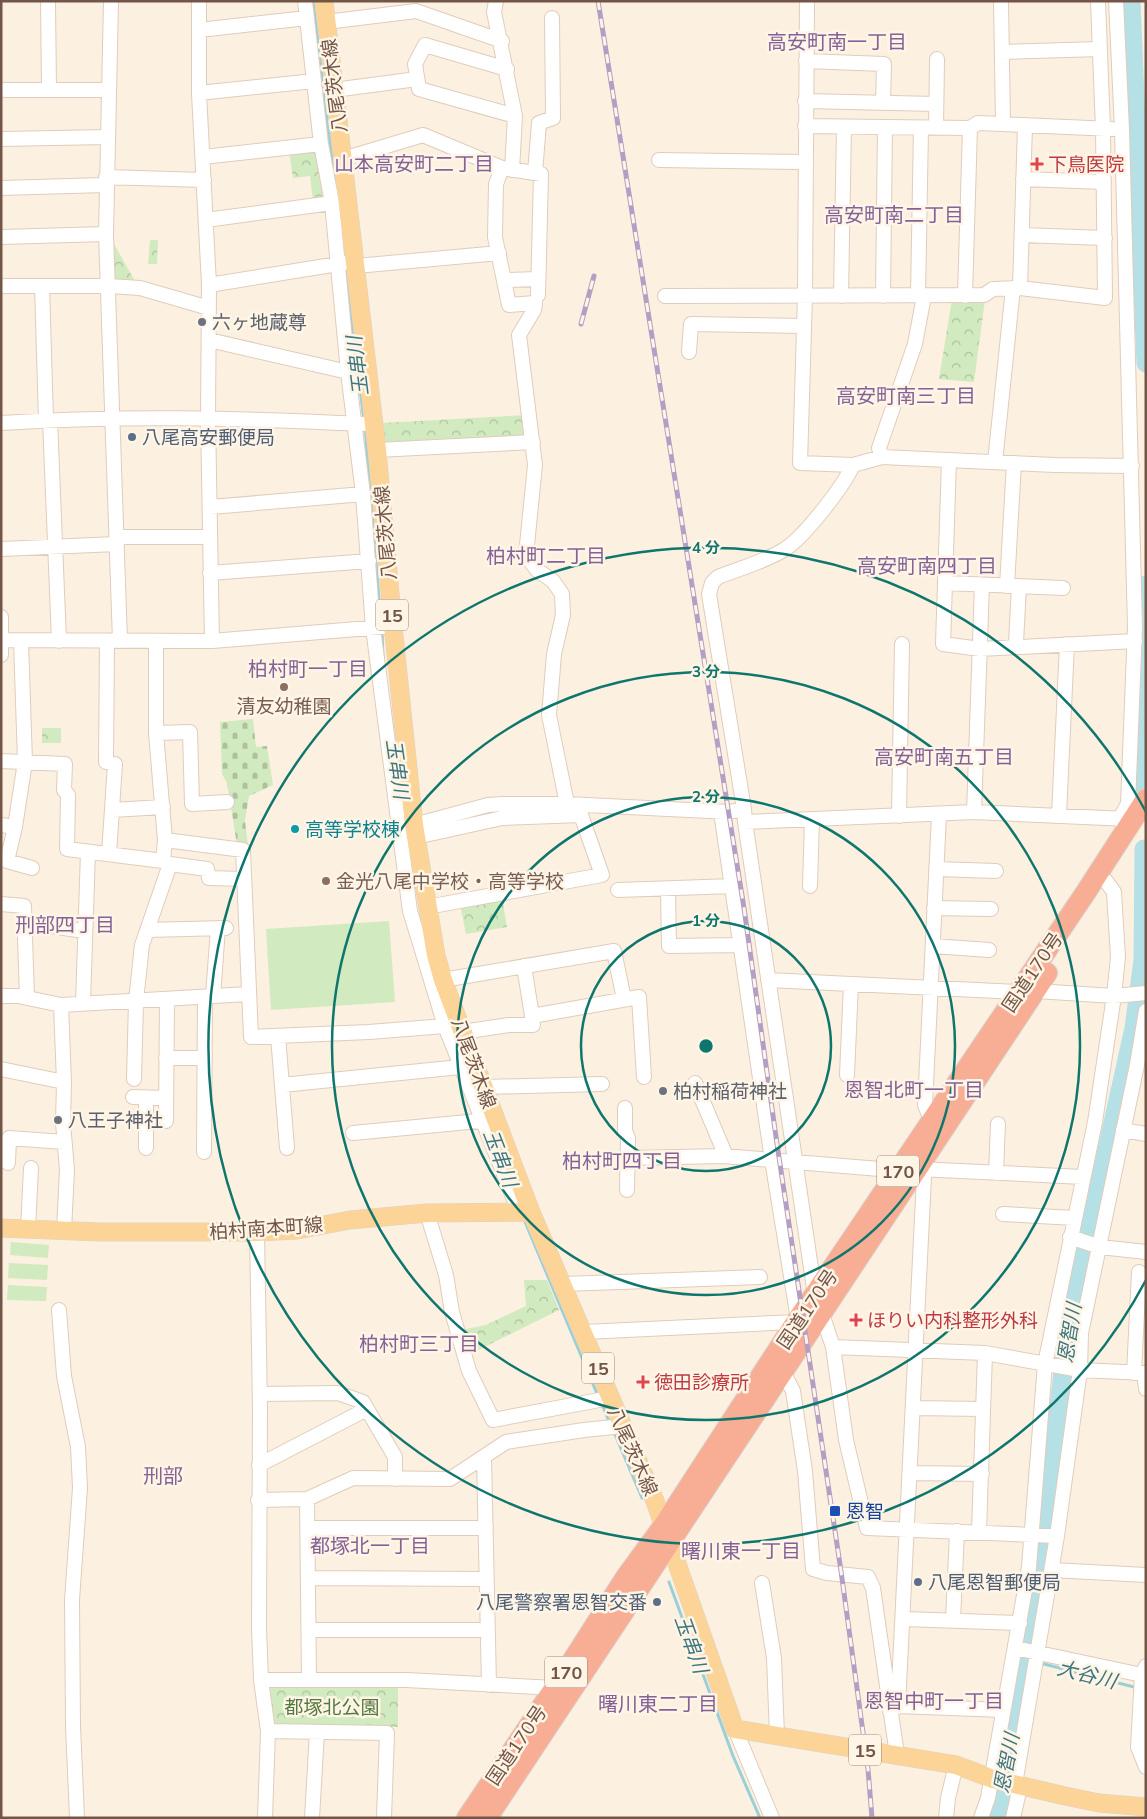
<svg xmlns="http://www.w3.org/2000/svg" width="1147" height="1819" font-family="Mulish,'Noto Sans JP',sans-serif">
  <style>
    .cemetery { fill: url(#cemetery-stones) }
    .park { fill: url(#park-crowns) }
    .pitch { fill: #d1eabf }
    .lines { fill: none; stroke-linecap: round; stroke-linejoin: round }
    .stream { stroke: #9bcfd7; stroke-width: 3 }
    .river { stroke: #b5e0e6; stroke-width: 19 }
    .minor-casing { stroke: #e0ccbc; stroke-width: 16 }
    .major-casing { stroke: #dbd3cf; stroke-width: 19 }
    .highway-casing { stroke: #dbd3cf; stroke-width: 22 }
    .minor { stroke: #fff; stroke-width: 14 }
    .major { stroke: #fdd497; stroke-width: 18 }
    .highway { stroke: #f8ad95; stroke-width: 20 }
    .rail-casing { stroke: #b39fc5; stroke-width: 5 }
    .rail { stroke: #fff5e6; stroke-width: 3; stroke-dasharray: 9; stroke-linecap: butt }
    .ring { fill: none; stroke: #0f766e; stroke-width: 2.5 }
    .health-dot { fill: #e0444e; stroke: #fff5e6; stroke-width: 2 }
    .worship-dot { fill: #6b7280; stroke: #fff5e6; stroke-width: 2 }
    .service-dot { fill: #5c6f8a; stroke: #fff5e6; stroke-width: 2 }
    .education-dot { fill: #8d6e63; stroke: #fff5e6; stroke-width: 2 }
    .culture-dot { fill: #0f9aa8; stroke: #fff5e6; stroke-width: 2 }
    .transit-dot { fill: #1a4fb4; stroke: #fff5e6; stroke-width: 2 }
    .labels { text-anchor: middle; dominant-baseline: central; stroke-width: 5; stroke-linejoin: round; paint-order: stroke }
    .shield { fill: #fff5e6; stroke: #9d8677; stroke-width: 1 }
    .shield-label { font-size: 18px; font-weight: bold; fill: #735647 }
    .street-label { font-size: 19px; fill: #735647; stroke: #fff5e6 }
    .health-label { font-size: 19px; fill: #be3a42; stroke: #fff5e6; text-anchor: start }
    .worship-label { font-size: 19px; fill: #5b616d; stroke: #fff5e6; text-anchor: start }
    .service-label { font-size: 19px; fill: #4e5e75; stroke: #fff5e6; text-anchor: start }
    .education-label { font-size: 19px; fill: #785e54; stroke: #fff5e6 }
    .culture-label { font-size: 19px; fill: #0d838f; stroke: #fff5e6; text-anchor: start }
    .transit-label { font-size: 19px; fill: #164399; stroke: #fff5e6; text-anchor: start }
    .park-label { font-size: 19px; fill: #52793f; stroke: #fff5e6 }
    .neighbourhood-label { font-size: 20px; fill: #846297; stroke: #fff5e6 }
    .water-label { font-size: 20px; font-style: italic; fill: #3e7780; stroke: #fff5e6 }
    .centre { fill: #0f766e; stroke: #fff5e6; stroke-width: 2.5 }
    .ring-label { font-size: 15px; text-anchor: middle; font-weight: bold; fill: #0f766e; stroke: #fff5e6; stroke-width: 5; stroke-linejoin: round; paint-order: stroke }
  </style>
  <defs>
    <pattern id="cemetery-stones" width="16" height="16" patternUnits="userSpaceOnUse" patternTransform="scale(1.25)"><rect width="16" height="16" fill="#d1eabf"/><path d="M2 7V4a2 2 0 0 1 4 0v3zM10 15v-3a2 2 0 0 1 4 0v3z" fill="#aec09d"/></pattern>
    <pattern id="park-crowns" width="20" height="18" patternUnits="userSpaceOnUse" patternTransform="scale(1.25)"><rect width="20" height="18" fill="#d1eabf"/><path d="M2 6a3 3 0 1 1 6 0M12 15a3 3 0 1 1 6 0" fill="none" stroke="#aec09d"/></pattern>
  </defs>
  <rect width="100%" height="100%" fill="#fcf1e0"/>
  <path class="cemetery" d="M253,719L256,747L267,746L273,785L249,796L245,821L248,846L237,845L227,783L222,774L220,722Z"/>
  <path class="park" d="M318,149L324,196L322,200L313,201L310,176L293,178L289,150Z
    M150,240H158L157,264H148Z
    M113,242L136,283H117L112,278L111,243Z
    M952,299L985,300L974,382L939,379Z
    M528,415L525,439L385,442L383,439L382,423Z
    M42,728H61V743H42Z
    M502,897L507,927L466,934L460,905Z
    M524,1280H547L559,1310L468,1355L461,1330L486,1325L526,1306Z
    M273,1686L398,1687V1727L276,1729L269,1724L267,1693Z"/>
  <path class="pitch" d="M389,921L395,1002L271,1010L266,929Z
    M11,1242L49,1245L48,1258L10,1255Z
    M9,1263L48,1265L47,1280L8,1278Z
    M8,1285L47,1287L46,1301L7,1300Z"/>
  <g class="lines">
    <path class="stream" d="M313,1L335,184
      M345,267L364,420
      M1143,318H1146
      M365,426L381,624
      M382,631L383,657
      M523,1217L598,1396
      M602,1404L610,1424
      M614,1432L642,1498
      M669,1582L733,1756L760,1818
      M1040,1663L1138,1688"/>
    <path class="river" d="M1131,1L1146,363
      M1139,791L1137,761L1142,710L1146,585
      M995,1818L1001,1795L1026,1659L1040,1569L1069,1321L1134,1028L1143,960L1144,849"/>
    <g class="minor-casing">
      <path id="minor" d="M48,1L49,90
        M111,1L106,234L120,641
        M199,1V93L209,285L208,417L212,641
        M305,1L321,144L332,203L348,372
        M496,1L494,12L515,116L512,170
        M807,1L805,295L800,463L853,465L882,457L1055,465L1132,466
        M1001,1L1003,123
        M1116,1L1122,130L1135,627L1128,804L1119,820
        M326,22L416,11L502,41
        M199,30L307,18
        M1002,52L1100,49
        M806,61L884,64L883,103
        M507,69L425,45L415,64L419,89L515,116
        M1,90H109
        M334,90L417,79
        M199,93L314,81
        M805,101L936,104
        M805,126L970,128L978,123L1112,129
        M936,128L937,59
        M1,139L107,137
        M203,157L321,144
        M343,159L423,135L502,168L541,174L538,295
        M659,160L805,162
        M502,168L496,184L495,237L509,305L535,303L534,310L519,335L535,465L526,555L537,570L553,581L562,594L563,615L554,654L549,715L567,804
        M535,173L539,123L553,118L552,18
        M106,177L204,180
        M1023,179L1104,182
        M1,188L105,185
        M206,220L332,203
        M1022,235L1105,238
        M1,237L106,234
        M356,266L499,253
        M505,280L538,279
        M209,285L344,263
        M1,286H109L140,288L209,308
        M42,286L46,420
        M1020,288L1025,125
        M665,296L984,295L993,289L1020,288L1105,298L1103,129L1098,1
        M841,296L844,127
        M883,296L885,127
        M918,296L921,128
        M965,296L970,128
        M209,340L348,372L363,494L373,628L410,911L445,1026L519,1212
        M689,352L691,324L804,326
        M50,420L59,641
        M1,423C122,415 242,418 363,424
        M377,450L533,442
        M882,457L879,448L915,344L924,296
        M949,460L943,644L980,649L1135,641
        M995,462L1013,288
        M211,507L363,494
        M117,537H210
        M1,549L117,544
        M210,573L369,561
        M945,583L1063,588
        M1007,586L1014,463
        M1,617V655
        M1,640L212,641L393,626
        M21,641L25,762L15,827L7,861L32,868
        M156,641V733L165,840L163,861
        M1016,643L1019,586
        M156,733L190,732L192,804L227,802
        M1,761L65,764L64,790L68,795L67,849L163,861L170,864L207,869L209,878L243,879
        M106,762L107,641
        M744,809L709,594L712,583L718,577C740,568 765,562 785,549C805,536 843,487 853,465
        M112,810L163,807
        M721,812L772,1160L798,1319
        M974,812L982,585
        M1059,815L1067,644
        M899,816L902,644
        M745,822L815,1295
        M1,825L15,827
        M414,825L488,805L503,804H567L729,812L744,809L745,822L974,812L1128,819
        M416,837L502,818L581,815L602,875L427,907
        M165,840L243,850L251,1037L369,1032L445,1026L451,1023
        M109,854L115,764
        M936,869L996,871
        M810,886L812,819
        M668,889L669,946L741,945
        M618,890L733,886
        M1,904L24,906L27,998
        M934,908L991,909
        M25,922L84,931
        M147,930L226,928
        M933,946L989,950
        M524,966L532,1016
        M443,980L614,951L624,999
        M768,980L1018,992
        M1036,991L1114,996L1146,993
        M1,996H18L61,1005L248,994
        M213,996L218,928
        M83,1003L88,852
        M61,1005L64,1082L63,1123L67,1170L64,1231
        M462,1032L509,1025H533L532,1016L639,997L644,1077
        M278,1036L287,1148
        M166,1058H205
        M1,1069L64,1082
        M847,1075L851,984
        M134,1079L136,1001L142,945L170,864
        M695,1083L726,1156
        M282,1085L460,1067
        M484,1087L602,1084
        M133,1097L166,1098
        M146,1098V1148
        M625,1108V1131L628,1138L627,1190
        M166,1121L167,999
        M932,1122L925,1105L939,815
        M1123,1130L1146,1134
        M353,1133L489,1120
        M204,1152L205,997
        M628,1158L723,1156L916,1172L924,1177L898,1706L890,1711
        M8,1163L9,1138L64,1142
        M918,1169L1083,1177
        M996,1173L998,1124
        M427,1213L446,1275L452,1312L469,1371L493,1420L610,1398
        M1003,1214L1074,1218
        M28,1229L31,1168
        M257,1232L260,1409L259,1627L261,1680L268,1731L265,1818
        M1070,1237L1100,1247L1146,1252
        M563,1284L760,1277
        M59,1310L64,1376L78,1447L80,1488L72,1600L73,1726L77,1818
        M822,1314L833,1347L846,1440L867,1528L1057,1536
        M584,1332L796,1322
        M833,1347L985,1353L1080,1370L1146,1373
        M777,1367L783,1372L793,1391L805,1471L813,1569L827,1573L868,1577L873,1588L897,1755
        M1134,1373L1139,1272
        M1144,1373L1146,1389
        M260,1394L338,1393L363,1402L395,1457V1479
        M913,1408L983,1409
        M484,1457L489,1685
        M259,1465L367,1409
        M911,1473L982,1474
        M307,1499L309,1679
        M258,1500L307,1499L353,1478L450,1479L506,1442L584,1430L623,1426
        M308,1528H486
        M979,1532L985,1353
        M1052,1570L1146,1575
        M309,1578L487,1579
        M762,1583L774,1658L777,1736
        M904,1619L1020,1623
        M953,1620L957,1531
        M310,1630H488
        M1015,1648L1142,1675
        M1146,1666L1142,1675L1138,1747L1146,1767
        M261,1680H406L555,1688
        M898,1706L1003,1710
        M735,1729L772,1818
        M268,1731L387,1733L384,1818
        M312,1818L317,1732
        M946,1818L948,1798L956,1765
        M981,1818L988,1798L1029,1567L1045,1364L1095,1122L1114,996L1118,957L1114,892L1106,881
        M1013,1818L1018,1796L1015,1784L1057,1536L1080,1370L1081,1333L1137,1065L1146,1011"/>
    </g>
    <g class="major-casing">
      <path id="major" d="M324,1L377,450L393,626L414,825L436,955L443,980L531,1212L655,1501L735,1729L956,1765L993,1779L1065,1796L1099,1803L1146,1807
        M1,1228L99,1232H257L297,1230L350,1220L427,1213L531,1212"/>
    </g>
    <g class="highway-casing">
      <path id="highway" d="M467,1818L564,1674L626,1577L664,1525L798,1319L1086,892L1146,799
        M487,1818L1047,973"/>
    </g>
    <use href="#minor" class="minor"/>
    <use href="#major" class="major"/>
    <use href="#highway" class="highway"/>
    <g class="rail-casing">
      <path id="rail" d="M598,1L744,908L777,1144L841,1571L868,1769L872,1818
        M581,324L594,276"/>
    </g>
    <use href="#rail" class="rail"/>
  </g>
  <g class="ring">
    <circle cx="706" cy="1046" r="125"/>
    <circle cx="706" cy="1046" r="249"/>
    <circle cx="706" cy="1046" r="374"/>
    <path d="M1146 1280A498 498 0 1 1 1146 812"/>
  </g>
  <g class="health-dot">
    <path d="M1034.5 156.5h5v5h5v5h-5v5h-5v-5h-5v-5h5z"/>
    <path d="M853.5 1312.5h5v5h5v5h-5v5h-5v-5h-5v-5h5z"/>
    <path d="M640.5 1374.5h5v5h5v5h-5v5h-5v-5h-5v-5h5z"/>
  </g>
  <g class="worship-dot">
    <circle cx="202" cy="322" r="5"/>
    <circle cx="663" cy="1091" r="5"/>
    <circle cx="58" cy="1120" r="5"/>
  </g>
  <g class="service-dot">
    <circle cx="132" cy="437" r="5"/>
    <circle cx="918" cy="1582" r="5"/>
    <circle cx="657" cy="1602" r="5"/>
  </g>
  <g class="education-dot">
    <circle cx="284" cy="687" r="5"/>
    <circle cx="326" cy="881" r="5"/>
  </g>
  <circle class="culture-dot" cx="295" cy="829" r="5"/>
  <rect class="transit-dot" x="829" y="1505" width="12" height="12" rx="2.5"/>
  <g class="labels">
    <g class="shield">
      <rect x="376" y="599.5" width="32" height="31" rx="4"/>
      <rect x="877" y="1155.5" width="42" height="31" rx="4"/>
      <rect x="582" y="1352.5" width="32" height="31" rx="4"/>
      <rect x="545" y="1656.5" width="42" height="31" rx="4"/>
      <rect x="849" y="1734.5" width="32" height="31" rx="4"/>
    </g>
    <g class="shield-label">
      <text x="392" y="615">15</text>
      <text x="898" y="1171">170</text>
      <text x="598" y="1368">15</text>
      <text x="566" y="1672">170</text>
      <text x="865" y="1750">15</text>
    </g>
    <g class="street-label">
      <text transform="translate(334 86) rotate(-97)">八尾茨木線</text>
      <text transform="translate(385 533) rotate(-95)">八尾茨木線</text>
      <text transform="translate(1032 972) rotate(-56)">国道170号</text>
      <text transform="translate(474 1063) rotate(70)">八尾茨木線</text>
      <text transform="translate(266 1228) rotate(-4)">柏村南本町線</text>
      <text transform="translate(807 1309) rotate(-56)">国道170号</text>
      <text transform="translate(633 1451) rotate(66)">八尾茨木線</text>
      <text transform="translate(516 1745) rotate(-56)">国道170号</text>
    </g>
    <g class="health-label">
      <text x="1048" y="164">下鳥医院</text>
      <text x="867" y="1320">ほりい内科整形外科</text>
      <text x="654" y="1382">徳田診療所</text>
    </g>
    <g class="worship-label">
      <text x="212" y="322">六ヶ地蔵尊</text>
      <text x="673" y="1091">柏村稲荷神社</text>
      <text x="68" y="1120">八王子神社</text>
    </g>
    <g class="service-label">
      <text x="142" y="437">八尾高安郵便局</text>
      <text x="928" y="1582">八尾恩智郵便局</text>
      <text x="647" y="1602" text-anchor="end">八尾警察署恩智交番</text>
    </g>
    <g class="education-label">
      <text x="284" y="706">清友幼稚園</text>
      <text x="336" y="881" text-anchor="start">金光八尾中学校・高等学校</text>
    </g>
    <g class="culture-label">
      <text x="305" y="829">高等学校棟</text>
    </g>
    <g class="transit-label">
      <text x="846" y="1511">恩智</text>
    </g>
    <g class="park-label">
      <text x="332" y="1707">都塚北公園</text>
    </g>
    <g class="neighbourhood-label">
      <text x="837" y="41">高安町南一丁目</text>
      <text x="414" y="163">山本高安町二丁目</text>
      <text x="894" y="214">高安町南二丁目</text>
      <text x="906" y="395">高安町南三丁目</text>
      <text x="546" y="555">柏村町二丁目</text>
      <text x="927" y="565">高安町南四丁目</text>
      <text x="308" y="668">柏村町一丁目</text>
      <text x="944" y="756">高安町南五丁目</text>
      <text x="65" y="924">刑部四丁目</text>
      <text x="914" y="1089">恩智北町一丁目</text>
      <text x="622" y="1160">柏村町四丁目</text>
      <text x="419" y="1343">柏村町三丁目</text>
      <text x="163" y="1475">刑部</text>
      <text x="370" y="1545">都塚北一丁目</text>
      <text x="741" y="1550">曙川東一丁目</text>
      <text x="934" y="1700">恩智中町一丁目</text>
      <text x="658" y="1703">曙川東二丁目</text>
    </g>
    <g class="water-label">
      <text transform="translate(357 366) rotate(-97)">玉串川</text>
      <text transform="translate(398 769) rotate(82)">玉串川</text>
      <text transform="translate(501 1158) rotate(69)">玉串川</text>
      <text transform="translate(1069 1333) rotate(-81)">恩智川</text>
      <text transform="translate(692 1644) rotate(70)">玉串川</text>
      <text transform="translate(1087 1674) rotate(14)">大谷川</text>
      <text transform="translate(1006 1763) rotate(-79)">恩智川</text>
    </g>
  </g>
  <circle cx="706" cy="1046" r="8" class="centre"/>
  <g class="ring-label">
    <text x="706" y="553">4 分</text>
    <text x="706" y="677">3 分</text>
    <text x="706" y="802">2 分</text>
    <text x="706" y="926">1 分</text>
  </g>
  <rect width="1147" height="1819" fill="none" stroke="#735647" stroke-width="5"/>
</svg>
